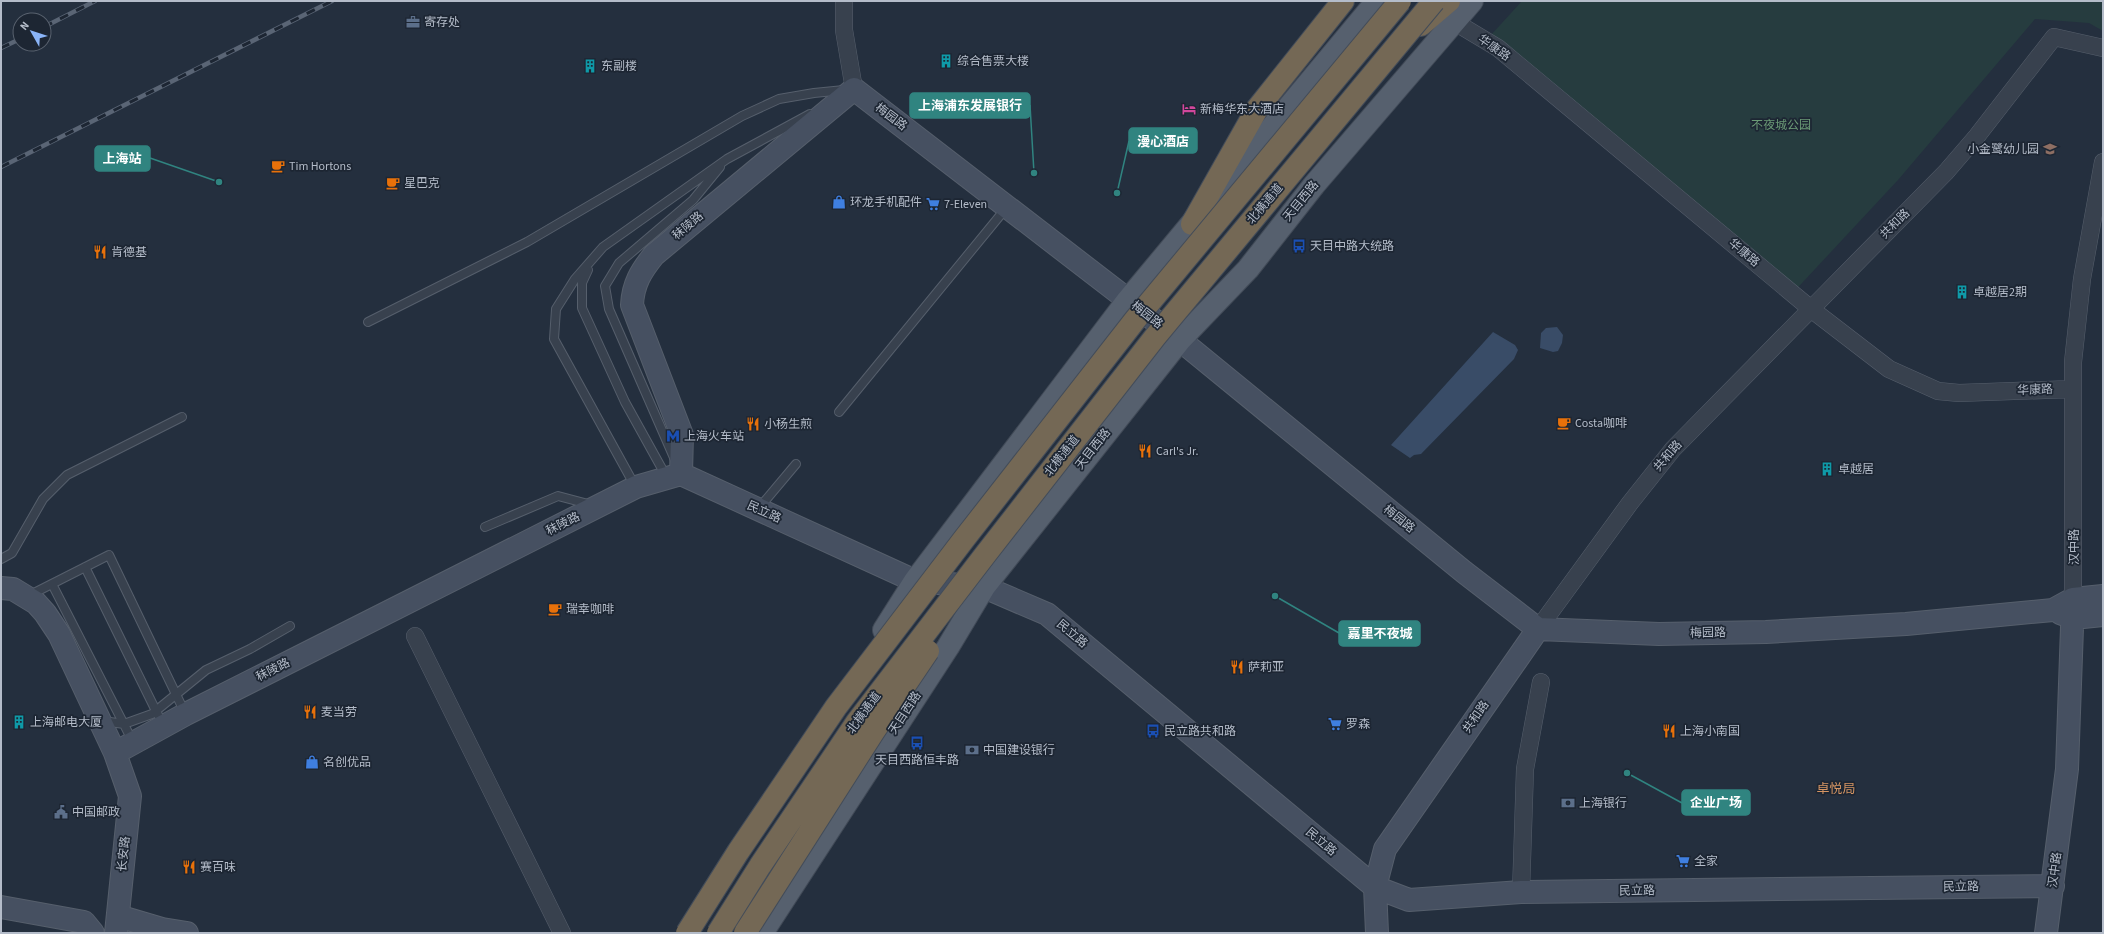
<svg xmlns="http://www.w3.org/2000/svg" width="2104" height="934" font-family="'Source Sans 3','Noto Sans SC',sans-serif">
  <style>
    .green { fill: #263c3f }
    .water { fill: #394c67 }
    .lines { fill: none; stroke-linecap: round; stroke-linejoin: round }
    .lane-casing { stroke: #565f6c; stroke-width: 10 }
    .street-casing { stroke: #565f6c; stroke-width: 18 }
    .secondary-casing { stroke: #565f6c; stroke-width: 24 }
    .primary-casing { stroke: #414a57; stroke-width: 24 }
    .highway-casing { stroke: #434c59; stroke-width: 24 }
    .lane { stroke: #38414e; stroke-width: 8 }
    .street { stroke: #38414e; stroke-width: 17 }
    .secondary { stroke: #465061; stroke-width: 22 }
    .primary { stroke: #56606e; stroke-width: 22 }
    .highway { stroke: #746855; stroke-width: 22 }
    .rail-casing { stroke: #5a6575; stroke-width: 4.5 }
    .rail { stroke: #1d2633; stroke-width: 3; stroke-dasharray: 9; stroke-linecap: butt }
    .highway-bridge-casing { stroke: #434c59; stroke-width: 24; stroke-linecap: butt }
    .highway-bridge { stroke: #746855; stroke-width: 22 }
    .labels { text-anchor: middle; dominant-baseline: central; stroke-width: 3.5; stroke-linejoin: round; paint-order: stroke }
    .poi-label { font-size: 12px; fill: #b4bcc9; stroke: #1d2633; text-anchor: start }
    .street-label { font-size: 12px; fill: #b4bcc9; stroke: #1d2633 }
    .park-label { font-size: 12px; fill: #6b9a76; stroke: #1d2633 }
    .neighbourhood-label { font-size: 13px; fill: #d59563; stroke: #1d2633 }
    .leader { fill: none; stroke: #308480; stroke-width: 1.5 }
    .callout-dot { fill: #308480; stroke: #1d2633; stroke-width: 1.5 }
    .callout { fill: #308480; stroke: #308480; stroke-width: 1.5 }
    .callout-label { font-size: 13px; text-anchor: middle; font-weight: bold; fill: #fff }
  </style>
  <rect width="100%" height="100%" fill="#242f3e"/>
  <path class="green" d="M1522,1H2103V31L2089,23L2035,19L1898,180L1789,297L1491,35Z"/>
  <path class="water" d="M1557,327L1563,335L1562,343L1558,351L1553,352L1540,348L1541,333L1546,328Z
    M1493,332L1515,345L1518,350L1514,359L1421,454L1414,455L1410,458L1391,445Z"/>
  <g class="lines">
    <g class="lane-casing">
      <path id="lane" d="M588,270L582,283V308L625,402L666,476
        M368,322L527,242L742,116L779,99L814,93L844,90
        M839,412L1007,207
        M675,460L609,309L605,286L619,263L693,200L720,167
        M635,486L554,339L556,309L575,279L603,247L727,159L810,114
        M759,508L796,464
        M485,527L558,496L592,505
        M1,559L12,553L43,499L67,475L182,417
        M85,567L158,715
        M52,584L133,742
        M28,596L109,555L185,713
        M103,721L124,724L152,714L206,670L250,649L290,626"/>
    </g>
    <g class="street-casing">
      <path id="street" d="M844,1V30L854,89
        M1453,21L1498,48L1811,309L1889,369L1938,391L1959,393L2072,389
        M2073,599V362L2082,279L2103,162
        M1538,629L1630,503L1673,449L1946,172L1977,136L2054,37L2103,48
        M415,636L562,933
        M1521,892L1525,769L1541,682"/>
    </g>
    <g class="secondary-casing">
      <path id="secondary" d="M681,474L682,435L632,305C633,284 641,271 654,255L854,89L1180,340L1464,572L1538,629L1659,634L1766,632L1906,624L2053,610L2073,599L2103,596
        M681,474L915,581L984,587L1047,614L1375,887L1409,900L1521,892L2053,886
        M1,588L13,589L36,603L45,613L59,634L115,753L130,796L116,933
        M2060,613L2073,618L2103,615
        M115,753L186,714L636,487L681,474
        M1,907L84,922L93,933
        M118,916L162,929L187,933
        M1377,933L1375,887L1385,849L1538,629
        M2046,933L2067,769L2073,599"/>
    </g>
    <g class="primary-casing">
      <path id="primary" d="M884,630L915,581L1128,300L1377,1
        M762,933L948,647L984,587L1180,340L1248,269L1314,185L1472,1"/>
    </g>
    <g class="highway-casing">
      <path id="highway" d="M1421,25L1449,1
        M1192,224L1257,109L1343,1"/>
    </g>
    <use href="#lane" class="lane"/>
    <use href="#street" class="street"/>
    <use href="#secondary" class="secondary"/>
    <use href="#primary" class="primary"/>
    <use href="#highway" class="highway"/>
    <g class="rail-casing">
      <path id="rail" d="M44,27L95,1
        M1,48L20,39
        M1,167L332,1"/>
    </g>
    <use href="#rail" class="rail"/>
    <g class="highway-bridge-casing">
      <path id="highway-bridge" d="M687,933L738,852L836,707L964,539L1135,320L1400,1
        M718,933L760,866L857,722L985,555L1155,337L1434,1
        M745,933L874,731L928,651"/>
    </g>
    <use href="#highway-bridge" class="highway-bridge"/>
  </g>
  <defs>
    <g id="office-bare" transform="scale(1.08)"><path d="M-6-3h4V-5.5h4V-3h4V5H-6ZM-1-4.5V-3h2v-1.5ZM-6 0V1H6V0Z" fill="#5c6f8a" stroke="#1d2633" stroke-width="2.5" paint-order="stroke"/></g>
    <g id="building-bare" transform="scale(1.08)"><path d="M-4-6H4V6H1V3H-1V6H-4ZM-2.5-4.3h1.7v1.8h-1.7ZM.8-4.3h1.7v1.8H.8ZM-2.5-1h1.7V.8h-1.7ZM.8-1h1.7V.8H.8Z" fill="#0f9aa8" stroke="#1d2633" stroke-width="2.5" paint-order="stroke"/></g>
    <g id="hotel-bare" transform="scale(1.08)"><path d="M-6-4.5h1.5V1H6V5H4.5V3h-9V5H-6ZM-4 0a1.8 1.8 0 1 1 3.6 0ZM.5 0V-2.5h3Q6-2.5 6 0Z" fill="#d1479c" stroke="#1d2633" stroke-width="2.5" paint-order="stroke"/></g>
    <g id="school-bare" transform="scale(1.08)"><path d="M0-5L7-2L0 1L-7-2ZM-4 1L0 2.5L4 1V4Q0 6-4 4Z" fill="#8d6e63" stroke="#1d2633" stroke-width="2.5" paint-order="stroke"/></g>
    <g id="cafe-bare" transform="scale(1.08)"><path d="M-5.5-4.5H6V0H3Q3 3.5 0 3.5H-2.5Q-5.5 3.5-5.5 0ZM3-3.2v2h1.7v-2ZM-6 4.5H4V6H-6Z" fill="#e8710a" stroke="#1d2633" stroke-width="2.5" paint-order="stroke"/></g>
    <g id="shop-bare" transform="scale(1.08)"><path d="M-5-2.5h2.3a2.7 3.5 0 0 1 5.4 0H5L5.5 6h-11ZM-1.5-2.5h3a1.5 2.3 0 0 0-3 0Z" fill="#3f7fe0" stroke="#1d2633" stroke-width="2.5" paint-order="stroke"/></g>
    <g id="supermarket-bare" transform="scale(1.08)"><path d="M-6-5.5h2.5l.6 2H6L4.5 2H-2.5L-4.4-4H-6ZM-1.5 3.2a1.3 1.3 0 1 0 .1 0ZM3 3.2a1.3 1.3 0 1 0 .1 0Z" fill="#3f7fe0" stroke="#1d2633" stroke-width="2.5" paint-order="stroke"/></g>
    <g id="bus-bare" transform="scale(1.08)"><path d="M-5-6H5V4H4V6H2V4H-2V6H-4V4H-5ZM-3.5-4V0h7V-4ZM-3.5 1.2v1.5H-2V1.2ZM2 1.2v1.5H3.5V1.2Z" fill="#1a4fb4" stroke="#1d2633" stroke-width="2.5" paint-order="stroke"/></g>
    <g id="restaurant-bare" transform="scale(1.08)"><path d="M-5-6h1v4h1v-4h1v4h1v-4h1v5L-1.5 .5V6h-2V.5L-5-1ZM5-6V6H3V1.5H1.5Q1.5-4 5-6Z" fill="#e8710a" stroke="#1d2633" stroke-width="2.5" paint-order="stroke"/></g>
    <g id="metro-bare" transform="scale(1.08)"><path d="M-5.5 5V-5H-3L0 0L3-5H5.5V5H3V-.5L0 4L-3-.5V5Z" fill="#1a4fb4" stroke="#1d2633" stroke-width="2.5" paint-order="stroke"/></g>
    <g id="bank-bare" transform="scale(1.08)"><path d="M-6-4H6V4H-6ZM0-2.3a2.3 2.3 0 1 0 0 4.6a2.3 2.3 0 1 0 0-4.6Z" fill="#5c6f8a" stroke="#1d2633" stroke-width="2.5" paint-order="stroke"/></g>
    <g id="civic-bare" transform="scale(1.08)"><path d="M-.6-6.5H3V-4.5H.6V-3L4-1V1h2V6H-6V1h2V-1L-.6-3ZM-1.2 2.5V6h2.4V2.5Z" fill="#5c6f8a" stroke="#1d2633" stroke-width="2.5" paint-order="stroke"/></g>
  </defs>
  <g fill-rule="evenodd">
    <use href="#office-bare" x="413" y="22"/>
    <use href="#building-bare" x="946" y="61"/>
    <use href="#building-bare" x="590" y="66"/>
    <use href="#hotel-bare" x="1189" y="109"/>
    <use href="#school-bare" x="2050" y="149"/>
    <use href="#cafe-bare" x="278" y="166"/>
    <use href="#cafe-bare" x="393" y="183"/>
    <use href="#shop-bare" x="839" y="202"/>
    <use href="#supermarket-bare" x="933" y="204"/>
    <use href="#bus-bare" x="1299" y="246"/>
    <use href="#restaurant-bare" x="100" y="252"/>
    <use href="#building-bare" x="1962" y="292"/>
    <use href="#cafe-bare" x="1564" y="423"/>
    <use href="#restaurant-bare" x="753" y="424"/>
    <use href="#metro-bare" x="673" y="436"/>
    <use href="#restaurant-bare" x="1145" y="451"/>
    <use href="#building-bare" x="1827" y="469"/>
    <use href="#cafe-bare" x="555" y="609"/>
    <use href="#restaurant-bare" x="1237" y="667"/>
    <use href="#restaurant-bare" x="310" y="712"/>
    <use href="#building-bare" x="19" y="722"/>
    <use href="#supermarket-bare" x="1335" y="724"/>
    <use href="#bus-bare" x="1153" y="731"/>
    <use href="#restaurant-bare" x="1669" y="731"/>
    <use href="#bus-bare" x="917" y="743"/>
    <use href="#bank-bare" x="972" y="750"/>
    <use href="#shop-bare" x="312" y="762"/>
    <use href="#bank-bare" x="1568" y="803"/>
    <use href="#civic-bare" x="61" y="812"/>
    <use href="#supermarket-bare" x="1683" y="861"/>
    <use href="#restaurant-bare" x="189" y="867"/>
  </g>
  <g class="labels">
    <g class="poi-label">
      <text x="424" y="22">寄存处</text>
      <text x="957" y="61">综合售票大楼</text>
      <text x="601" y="66">东副楼</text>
      <text x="1200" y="109">新梅华东大酒店</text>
      <text x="2039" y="149" text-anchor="end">小金鹭幼儿园</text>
      <text x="289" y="166">Tim Hortons</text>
      <text x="404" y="183">星巴克</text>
      <text x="850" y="202">环龙手机配件</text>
      <text x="944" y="204">7-Eleven</text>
      <text x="1310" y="246">天目中路大统路</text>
      <text x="111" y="252">肯德基</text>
      <text x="1973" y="292">卓越居2期</text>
      <text x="1575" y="423">Costa咖啡</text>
      <text x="764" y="424">小杨生煎</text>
      <text x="684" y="436">上海火车站</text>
      <text x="1156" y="451">Carl's Jr.</text>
      <text x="1838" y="469">卓越居</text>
      <text x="566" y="609">瑞幸咖啡</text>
      <text x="1248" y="667">萨莉亚</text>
      <text x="321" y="712">麦当劳</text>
      <text x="30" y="722">上海邮电大厦</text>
      <text x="1346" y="724">罗森</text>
      <text x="1164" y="731">民立路共和路</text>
      <text x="1680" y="731">上海小南国</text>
      <text x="983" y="750">中国建设银行</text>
      <text x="917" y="760" text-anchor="middle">天目西路恒丰路</text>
      <text x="323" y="762">名创优品</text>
      <text x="1579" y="803">上海银行</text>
      <text x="72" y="812">中国邮政</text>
      <text x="1694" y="861">全家</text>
      <text x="200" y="867">赛百味</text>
    </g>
    <g class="street-label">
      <text transform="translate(1494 48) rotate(35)">华康路</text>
      <text transform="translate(891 117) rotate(37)">梅园路</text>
      <text transform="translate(1301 201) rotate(-51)">天目西路</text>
      <text transform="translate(1265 204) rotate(-50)">北横通道</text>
      <text transform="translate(1895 224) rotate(-45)">共和路</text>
      <text transform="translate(688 226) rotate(-40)">秣陵路</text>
      <text transform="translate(1744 253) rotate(40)">华康路</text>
      <text transform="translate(1147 315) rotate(38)">梅园路</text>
      <text transform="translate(2035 390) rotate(-2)">华康路</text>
      <text transform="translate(1093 449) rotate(-52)">天目西路</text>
      <text transform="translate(1062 456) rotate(-52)">北横通道</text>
      <text transform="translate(1668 456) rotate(-49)">共和路</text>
      <text transform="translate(764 512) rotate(24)">民立路</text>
      <text transform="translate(1399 519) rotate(39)">梅园路</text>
      <text transform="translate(563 524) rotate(-27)">秣陵路</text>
      <text transform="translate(2074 547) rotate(-90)">汉中路</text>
      <text transform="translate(1708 633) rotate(-1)">梅园路</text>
      <text transform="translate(1072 634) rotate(40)">民立路</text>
      <text transform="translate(273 670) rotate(-27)">秣陵路</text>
      <text transform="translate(864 713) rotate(-54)">北横通道</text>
      <text transform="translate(905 713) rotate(-57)">天目西路</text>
      <text transform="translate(1476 717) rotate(-55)">共和路</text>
      <text transform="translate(1321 842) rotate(40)">民立路</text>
      <text transform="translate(124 854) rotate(-84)">长安路</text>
      <text transform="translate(2055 870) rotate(-82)">汉中路</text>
      <text transform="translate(1961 887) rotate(-1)">民立路</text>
      <text transform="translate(1637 891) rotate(-1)">民立路</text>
    </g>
    <g class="park-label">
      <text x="1781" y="125">不夜城公园</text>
    </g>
    <g class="neighbourhood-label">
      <text x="1836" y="789">卓悦局</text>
    </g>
  </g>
  <path class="leader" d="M1034 173L1030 105M1117 193L1129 141M219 182L150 158M1275 596L1339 633M1627 773L1682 803"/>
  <g class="callout-dot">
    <circle cx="1034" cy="173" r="4"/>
    <circle cx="1117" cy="193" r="4"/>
    <circle cx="219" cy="182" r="4"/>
    <circle cx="1275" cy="596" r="4"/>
    <circle cx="1627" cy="773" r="4"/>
  </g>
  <g class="callout">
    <rect x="910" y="93" width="120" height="25" rx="4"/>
    <rect x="1129" y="128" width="68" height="25" rx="4"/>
    <rect x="95" y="146" width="55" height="25" rx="4"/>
    <rect x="1339" y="621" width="81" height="25" rx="4"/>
    <rect x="1682" y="790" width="68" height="25" rx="4"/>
  </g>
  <g class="callout-label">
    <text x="970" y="110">上海浦东发展银行</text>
    <text x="1163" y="146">漫心酒店</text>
    <text x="122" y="163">上海站</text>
    <text x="1380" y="638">嘉里不夜城</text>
    <text x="1716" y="807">企业广场</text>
  </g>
  <rect width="2104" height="934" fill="none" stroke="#b4bcc9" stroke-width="4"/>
  <g transform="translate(32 32) rotate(309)"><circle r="19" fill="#1d2633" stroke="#59626f"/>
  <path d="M0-3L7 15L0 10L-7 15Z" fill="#8ab4f8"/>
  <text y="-6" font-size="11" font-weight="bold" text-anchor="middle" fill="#b4bcc9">N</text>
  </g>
</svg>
